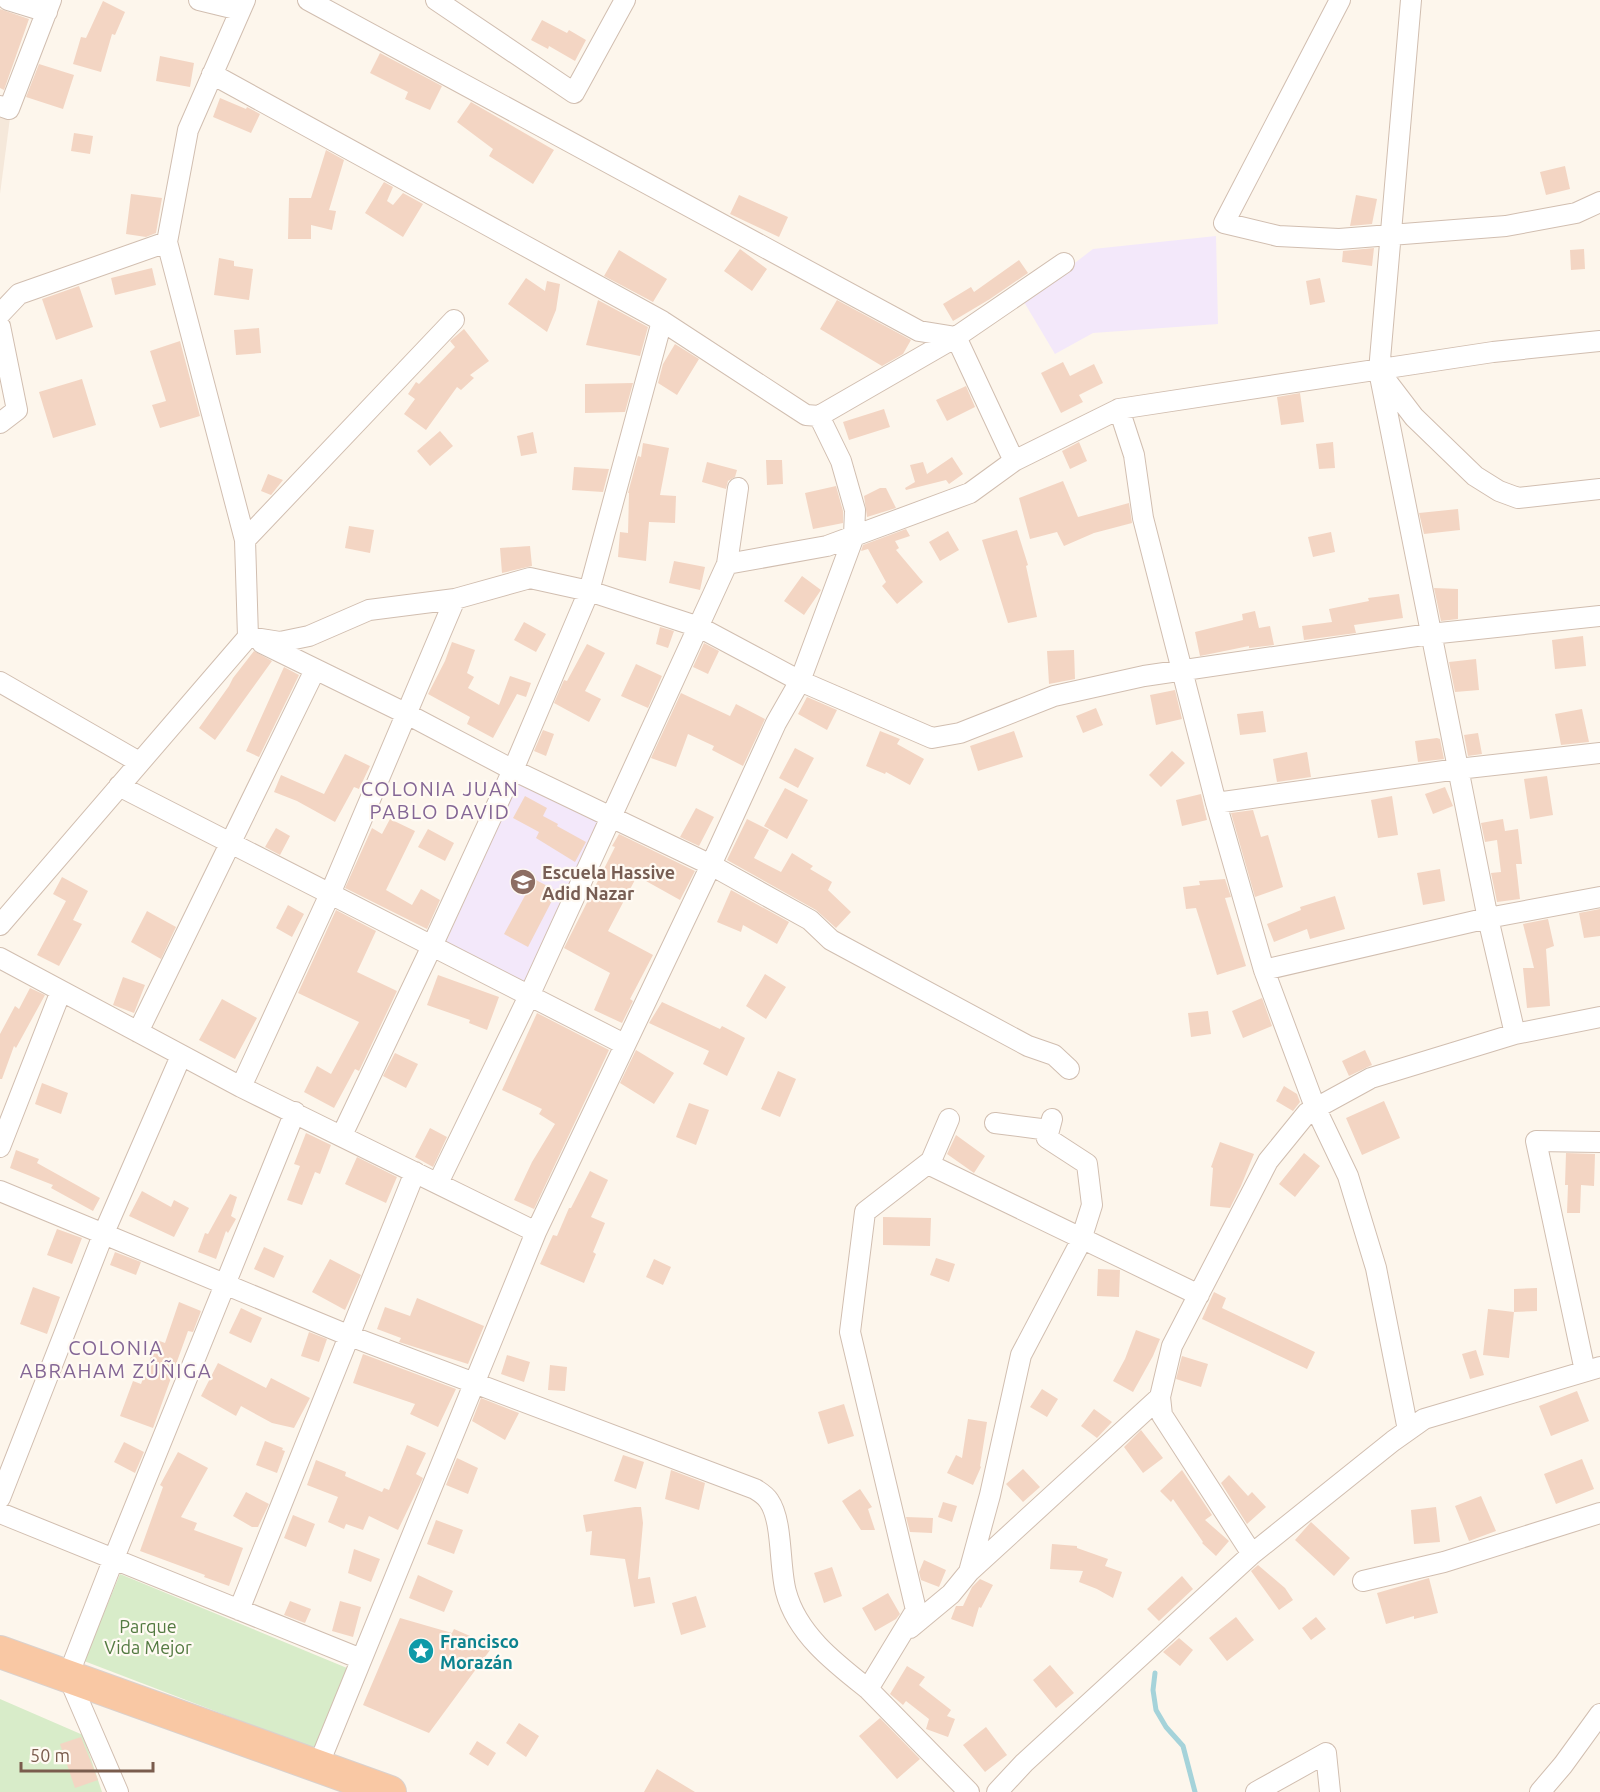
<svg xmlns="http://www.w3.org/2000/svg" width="1600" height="1792" font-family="Ubuntu,sans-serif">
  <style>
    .residential { fill: #f5e8da }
    .education { fill: #f3e8fa }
    .green { fill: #d8ecc9 }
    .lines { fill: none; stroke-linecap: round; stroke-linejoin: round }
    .stream { stroke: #a5d3da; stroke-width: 5 }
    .building { fill: #f3d5c3 }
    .minor-casing { stroke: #d1beb0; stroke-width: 22 }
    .trunk-casing { stroke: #dad1cd; stroke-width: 34 }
    .minor { stroke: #fff; stroke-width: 20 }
    .trunk { stroke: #f9c8a4; stroke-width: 32 }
    .labels { text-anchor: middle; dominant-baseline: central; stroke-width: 4.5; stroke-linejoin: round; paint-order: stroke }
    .education-label { font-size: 18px; font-weight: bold; fill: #785e54; stroke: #fffaf3; text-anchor: start }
    .park-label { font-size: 18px; fill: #537a41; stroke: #fffaf3 }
    .culture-label { font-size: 18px; font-weight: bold; fill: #0d838f; stroke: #fffaf3; text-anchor: start }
    .neighbourhood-label { font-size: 20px; letter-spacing: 1.5px; fill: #846695; stroke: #fffaf3 }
  </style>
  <rect width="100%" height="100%" fill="#fdf6ec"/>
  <path class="residential" d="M0,115L10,118L0,194Z"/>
  <path class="education" d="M1216,236L1218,324L1093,333L1055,354L1024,302L1093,249Z
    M518,782L601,822L527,984L446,942Z"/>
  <path class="green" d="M120,1574L347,1668L314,1749L84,1661Z
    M0,1699L83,1735L102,1792H0Z"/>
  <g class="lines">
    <path class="stream" d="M1155,1673L1153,1690L1156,1710L1166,1727L1183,1746L1195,1792"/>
  </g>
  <path class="building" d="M103,1L125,12L115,35L112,34L101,72L73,64L81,37L86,38Z
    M0,9L29,19L4,90L0,88Z
    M542,20L567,33L569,30L586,40L575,61L549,46L548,49L531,40Z
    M380,53L442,86L430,110L405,99L408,92L370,73Z
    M160,56L194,63L190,87L156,81Z
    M39,64L74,75L63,109L26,97Z
    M220,98L246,109L247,107L260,114L251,133L213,117Z
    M471,102L554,150L533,184L489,156L493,149L457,122Z
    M74,133L93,136L90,154L71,151Z
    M326,150L344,160L329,210L336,211L332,230L311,225V239H288L289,198H311Z
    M1565,166L1570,189L1546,195L1540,172Z
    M384,182L393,187L387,201L393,205L403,193L423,204L403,237L365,213Z
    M131,194L162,198L156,233L146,237L126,234Z
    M739,195L788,217L779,237L730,214Z
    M1356,195L1377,199L1372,224L1350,226Z
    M1374,248L1372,266L1342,262L1343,251Z
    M740,249L767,269L752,291L724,271Z
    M1584,249L1585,269L1571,270L1570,250Z
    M619,250L667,279L653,302L604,276Z
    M219,258L234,261V266L253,269L249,300L214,295Z
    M1019,260L1028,273L990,299L953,321L943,304L971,287L974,292Z
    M152,268L156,285L115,295L111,278Z
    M526,278L545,291L547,281L560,284L556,310L547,332L508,304Z
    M1320,278L1325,302L1310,305L1306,281Z
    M79,286L93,327L56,340L42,299Z
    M598,300L648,327L640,356L586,345Z
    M837,300L911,340L903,354L882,366L820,329Z
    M259,328L261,353L236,355L234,330Z
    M464,329L489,361L470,375L474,378L461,390L457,387L426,430L404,414L415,399L408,394L416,382L419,384L455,347L450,341Z
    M180,341L200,416L160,428L152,405L166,401L150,351Z
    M675,344L699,359L677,395L658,383L663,364Z
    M1063,362L1070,376L1094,364L1103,383L1079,395L1083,402L1061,413L1041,373Z
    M82,379L96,425L53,438L39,392Z
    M633,383L625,412L585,413V384Z
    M966,386L975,407L947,421L936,400Z
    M1300,393L1304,422L1281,425L1277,397Z
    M884,409L890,427L849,440L843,422Z
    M440,431L453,446L430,466L417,451Z
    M533,432L537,453L521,456L517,436Z
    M1079,442L1087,461L1070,469L1062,451Z
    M1333,442L1335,468L1319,469L1316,444Z
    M643,443L669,448L660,495L676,496L675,523L649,522L646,561L618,557L620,532L628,533L629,493H628L638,456L641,457Z
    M952,457L963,474L949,484L946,480L906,490L905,488L915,482L910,465L923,462L927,474Z
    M766,460H782L783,484L767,485Z
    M707,462L737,470L735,477L728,481L726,489L702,482Z
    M574,467L609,469L603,492L572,490Z
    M268,474L283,480L271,495L261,491Z
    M1063,481L1078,517L1129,503L1132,523L1094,533L1064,546L1057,532L1030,539L1019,498Z
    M836,486L843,511V523L813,529L805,493Z
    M880,488H886L896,508L867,517L864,496Z
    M1458,509L1460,530L1424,534L1419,513Z
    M349,526L374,530L370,553L345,548Z
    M906,529L910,536L895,541L899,548L896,550L923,582L897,604L882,586L886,582L868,549L861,551L863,545Z
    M1017,530L1028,565L1026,566L1037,617L1008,623L982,540Z
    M948,531L959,550L940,561L929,542Z
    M1331,532L1335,552L1313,557L1308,537Z
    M530,546L532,566L502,573L500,548Z
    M674,561L705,567L700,590L669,583Z
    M802,576L821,590L804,615L784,601Z
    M1434,588L1458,589V619L1441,621Z
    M1399,594L1403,618L1354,625L1356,633L1304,640L1302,626L1332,622L1329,609L1369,601L1368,598Z
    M1255,611L1259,628L1270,626L1274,645L1249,648V646L1200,656L1195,632L1243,620L1242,614Z
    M524,622L546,634L536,652L514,640Z
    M660,627L674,631L668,648L656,644Z
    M1583,636L1586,666L1555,669L1552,640Z
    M452,642L475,650L467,673L474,677L468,688L499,705L510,676L531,683L526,697L517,694L493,738L467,724L470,717L428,694L445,661Z
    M704,643L719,651L708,674L693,667Z
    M587,644L605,653L585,691L601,699L589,722L554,703L564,680L567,681Z
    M1074,650L1075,679L1049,684L1047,651Z
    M254,651L272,661L215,740L199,728L229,686L233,678Z
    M1476,659L1479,690L1455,692L1449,662Z
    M636,664L662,676L648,708L621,696Z
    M284,667L299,675L259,757L246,751Z
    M1175,690L1182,719L1156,725L1150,695Z
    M681,693L730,716L736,704L765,719L743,766L712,750L714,746L688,734L676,767L651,758Z
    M807,697L837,710L827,730L798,714Z
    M1096,708L1103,725L1083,733L1076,716Z
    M1582,709L1589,742L1561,745L1555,714Z
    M1263,711L1266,732L1240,735L1237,714Z
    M543,730L554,734L546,756L534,751Z
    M880,731L900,739L897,744L924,759L910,785L886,772L885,774L866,766Z
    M1014,731L1023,757L978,771L970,746Z
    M1478,733L1482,754L1468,756L1464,735Z
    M1437,738L1440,739L1444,759L1418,762L1415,741Z
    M795,748L814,758L798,788L779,778Z
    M1172,751L1185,763L1161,787L1149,775Z
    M1307,752L1311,777L1277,782L1273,759Z
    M345,754L370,766L359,789L354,787L335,822L297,801L274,792L281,775L324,794Z
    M1547,776L1553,815L1530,819L1524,779Z
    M1445,787L1453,806L1433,814L1425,794Z
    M785,788L808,800L787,839L764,826Z
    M1201,794L1207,820L1182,826L1176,800Z
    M525,796L547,808L543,816L558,824L557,826L586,842L575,862L536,838L539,832L513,818Z
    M1392,796L1398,835L1378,838L1371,800Z
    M696,808L714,817L699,846L680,837Z
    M1253,810L1261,837L1268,835L1283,887L1255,897L1231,813Z
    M390,819L415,831L386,890L412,905L421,889L440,900L427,929L345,888L372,828L382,834Z
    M747,819L769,830L754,858L781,872L792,853L813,866L810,869L832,882L828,890L851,912L836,928L816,910L727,860Z
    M1503,819L1505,831L1518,829L1522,864H1516L1520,899L1497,902L1491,873L1501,872L1497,840L1485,842L1481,823Z
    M276,828L290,836L280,855L265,847Z
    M428,829L454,843L445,861L418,847Z
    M619,834L695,871L680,900L637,876L608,931L653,955L630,999L633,1001L622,1023L594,1010L610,973L564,948L615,847L612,846Z
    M1440,869L1445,901L1423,905L1417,873Z
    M62,877L88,891L73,920L82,924L59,966L37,955L66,901L53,894Z
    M534,879L557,891L528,947L504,934Z
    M1225,879L1231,897L1225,898L1246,966L1217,975L1196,908L1186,909L1183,887L1200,885L1199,881Z
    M731,890L789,922L777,944L743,925L741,932L717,922Z
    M1335,896L1345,929L1310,939L1307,929L1274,942L1267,924L1301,910L1300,907Z
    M288,905L304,914L292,937L276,928Z
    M1600,909V936L1584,938L1579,913Z
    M336,910L376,931L357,972L397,991L359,1071L355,1069L334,1108L304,1092L317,1066L331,1074L359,1022L298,993Z
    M147,911L176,927L161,959L131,942Z
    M1548,919L1554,946L1546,949L1550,1006L1527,1008L1523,968H1534L1523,924Z
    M765,974L786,987L766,1019L746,1006Z
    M438,975L499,997L487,1030L469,1023L470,1020L427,1005Z
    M123,977L145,985L134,1013L113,1005Z
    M30,988L45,995L16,1048L14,1046L2,1079H0V1034L15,1006L19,1009Z
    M1262,998L1272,1026L1243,1038L1232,1011Z
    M222,999L257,1018L235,1059L199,1040Z
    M662,1002L720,1029L722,1026L745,1038L727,1076L703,1064L709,1051L649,1023Z
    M1208,1011L1211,1034L1191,1037L1188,1013Z
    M537,1013L609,1050L534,1209L514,1200L532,1162L555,1124L539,1114L542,1109L502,1090Z
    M636,1050L674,1073L654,1104L620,1083Z
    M1365,1050L1372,1065L1349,1076L1342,1061Z
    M395,1053L418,1064L406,1088L383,1076Z
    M778,1071L796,1079L780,1117L761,1109Z
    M42,1083L68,1093L61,1114L35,1104Z
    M1284,1086L1297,1094L1300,1102L1293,1111L1276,1101Z
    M1384,1101L1400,1138L1362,1155L1346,1118Z
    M689,1103L709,1110L696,1145L676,1137Z
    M430,1128L447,1137L433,1167L415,1157Z
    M306,1133L331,1145L320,1174L315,1172L302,1205L287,1200L300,1166L294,1164Z
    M956,1135L985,1156L974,1173L947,1154Z
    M1220,1142L1254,1154L1241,1186L1230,1208L1210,1206L1213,1168L1211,1167Z
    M16,1150L39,1159L37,1163L100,1198L93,1211L51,1188L53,1185L10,1168Z
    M1304,1153L1320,1166L1295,1197L1279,1184Z
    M1566,1153L1595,1154L1594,1186L1581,1185L1580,1213H1567L1568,1185H1565Z
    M357,1157L397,1177L386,1203L345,1184Z
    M590,1171L608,1180L591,1217L605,1223L593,1252L596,1254L584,1283L540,1264L553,1235L557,1236L569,1208H571Z
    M142,1191L171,1207L174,1200L189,1208L174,1237L129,1216Z
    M230,1194L237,1197L231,1216L236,1219L228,1233L226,1231L216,1259L198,1252L205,1233L208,1234Z
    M883,1217L931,1218L930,1246L883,1245Z
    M57,1229L82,1238L72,1264L47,1255Z
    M264,1247L284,1256L274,1278L254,1269Z
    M115,1252L141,1262L136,1275L110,1265Z
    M936,1258L955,1264L949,1282L930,1275Z
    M330,1259L361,1275L345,1310L312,1292Z
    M654,1259L671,1267L663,1285L646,1277Z
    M1098,1269L1120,1270L1119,1297L1097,1296Z
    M33,1287L60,1297L47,1334L20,1324Z
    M1537,1288V1311L1514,1312V1289Z
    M1214,1292L1226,1298L1222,1308L1315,1352L1307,1369L1202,1319Z
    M417,1298L484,1326L468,1364L399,1342L401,1338L377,1329L385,1307L410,1316Z
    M179,1302L201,1311L193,1332L188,1331L153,1428L120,1416L133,1381L141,1384L157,1340L165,1343Z
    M241,1308L262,1318L251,1343L229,1333Z
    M1488,1309L1514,1312L1509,1358L1483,1355Z
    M1136,1330L1160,1339L1153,1356L1133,1392L1113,1381L1125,1359Z
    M309,1332L327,1339L319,1362L301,1356Z
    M1476,1350L1484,1375L1470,1379L1462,1354Z
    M363,1354L456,1389L438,1427L410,1414L415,1404L353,1383Z
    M507,1355L530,1362L524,1382L501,1374Z
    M1182,1356L1208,1364L1201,1387L1176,1379Z
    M218,1363L266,1388L271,1378L310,1398L294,1428L272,1423L241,1406L236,1416L201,1396Z
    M550,1365L567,1367L565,1391L548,1390Z
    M1042,1389L1058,1399L1047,1417L1030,1407Z
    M1577,1391L1589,1421L1551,1436L1539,1406Z
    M481,1398L519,1413L505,1440L472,1421Z
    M844,1404L854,1436L828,1444L818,1412Z
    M1094,1409L1112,1422L1097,1438L1081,1426Z
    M968,1419L987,1422L980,1466L981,1467L973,1485L947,1473L956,1455L962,1458Z
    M1141,1430L1163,1458L1143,1473L1124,1447Z
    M265,1441L283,1448L282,1450L285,1451L277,1473L256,1465Z
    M124,1442L144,1452L135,1473L114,1462Z
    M407,1445L426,1453L416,1474L423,1478L398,1530L369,1516L363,1530L346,1524L344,1529L328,1522L338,1497L307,1485L316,1460L346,1472L345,1476L382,1492L384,1488L389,1490Z
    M178,1452L208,1468L181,1517L197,1523L194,1530L243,1548L229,1586L204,1577L205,1575L140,1551L163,1487L160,1485Z
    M623,1455L644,1462L636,1489L614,1481Z
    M457,1458L478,1468L468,1494L446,1485Z
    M1582,1459L1594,1489L1556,1504L1544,1474Z
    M1023,1469L1040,1487L1023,1502L1006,1484Z
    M671,1470L705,1483L699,1510L665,1499Z
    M1182,1470L1212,1515L1205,1520L1229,1541L1216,1556L1202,1543L1203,1542L1173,1499L1171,1502L1160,1491Z
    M1229,1475L1248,1496L1252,1492L1266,1507L1247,1524L1221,1483Z
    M860,1489L872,1507L868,1509L875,1530H861L842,1501Z
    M246,1492L269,1504L258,1527H252L233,1516Z
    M1481,1496L1496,1531L1469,1541L1455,1506Z
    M943,1502L957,1506L952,1522L938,1517Z
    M635,1507H641L643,1523L638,1579L650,1577L655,1603L634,1607L625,1559L590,1555L592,1531L586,1532L583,1515Z
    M1436,1507L1440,1542L1414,1544L1411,1510Z
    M293,1515L315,1524L306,1547L284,1538Z
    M906,1517L933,1518L932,1533L910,1532Z
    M436,1520L463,1530L454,1554L427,1544Z
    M1311,1522L1350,1558L1334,1576L1295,1540Z
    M1052,1544L1077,1546V1548L1108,1559L1105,1566L1122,1572L1113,1598L1097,1589L1079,1582L1083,1571L1050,1569Z
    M354,1549L380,1559L371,1582L348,1573Z
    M924,1560L946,1570L939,1587L921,1580L919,1572Z
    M1258,1565L1285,1588L1293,1600L1279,1610L1251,1571Z
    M832,1567L842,1596L824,1603L814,1573Z
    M418,1575L453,1591L444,1612L409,1598Z
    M1182,1576L1193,1589L1159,1621L1147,1609Z
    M1429,1578L1438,1613L1414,1619V1616L1386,1624L1377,1593Z
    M980,1579L993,1585L981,1608L979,1607L973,1627L951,1619L956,1606H963L972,1587Z
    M888,1593L900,1614L896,1619L875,1631L862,1608Z
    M696,1596L706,1627L681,1635L672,1603Z
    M290,1601L311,1609L305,1623L284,1615Z
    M340,1601L361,1607L353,1637L332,1631Z
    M1236,1617L1254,1640L1227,1661L1209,1638Z
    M1316,1617L1326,1629L1311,1640L1302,1628Z
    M400,1618L452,1633L454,1629L493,1646L429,1733L363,1705Z
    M1179,1638L1193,1650L1180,1666L1163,1652Z
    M1050,1665L1074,1693L1056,1708L1033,1680Z
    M907,1666L925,1677L919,1685L951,1710L947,1716L955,1719L948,1737L926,1729L929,1719L906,1701L903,1705L890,1694Z
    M880,1718L920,1759L897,1779L859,1736Z
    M519,1723L539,1736L526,1757L506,1743Z
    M986,1727L1007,1755L985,1772L963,1745Z
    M81,1737L98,1780L75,1788L60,1744Z
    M477,1741L496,1753L488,1766L469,1754Z
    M657,1769L695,1792H644Z"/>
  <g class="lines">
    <g class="minor-casing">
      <path id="minor" d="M8,0L47,12
        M199,0L240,10
        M436,0L574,93L625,0
        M1340,0L1224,223L1278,236L1339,239L1506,226L1576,213L1600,202
        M1411,0L1379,371L1487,914L1515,1034
        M212,74L662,321L806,415L819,416L956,337L919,331L308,0
        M0,106L9,109L51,0
        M0,314L19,294L167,242
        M0,326L17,410L0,423
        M1382,375L1414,417L1475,476L1499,491L1518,498L1600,489
        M1119,409L1134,455L1143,518L1216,803L1264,970L1315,1107L1348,1176L1376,1268L1408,1430
        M1014,461L956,337L1064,263
        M245,540L454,320
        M727,564L738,488
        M248,637L280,642L309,636L369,610L455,599L530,578L589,591L699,627L800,681L932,738L960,733L1054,696L1144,676L1430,634L1600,616
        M262,643L407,714L513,770L711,865L810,920L831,940L1028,1046L1054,1055L1069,1069
        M0,682L139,762
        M119,786L624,1044
        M1216,803L1458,769L1600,753
        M0,925L248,637L245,540L167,242L188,130L245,0
        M0,958L241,1087L536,1232
        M1264,970L1488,918L1600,897
        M138,1032L315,670
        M241,1087L330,894L455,599
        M949,1119L931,1161L865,1212L850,1332L916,1610L868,1689L969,1792
        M995,1123L1049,1130
        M342,1135L432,946L513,770L589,591L662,321
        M0,1147L61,991
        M928,1164L1199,1295
        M438,1183L529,996L727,564L827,546L970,493L1014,461L1119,409L1493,352L1600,341
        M0,1191L350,1336L755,1489C760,1492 766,1496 769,1501C783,1521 779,1567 786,1592C797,1634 835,1663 868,1689
        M1585,1371L1536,1141L1600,1142
        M0,1498L103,1235L181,1056
        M0,1513L361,1659
        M1252,1554L1162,1415L1160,1397L1172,1346L1268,1161L1307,1113L1371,1078L1515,1034L1600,1017
        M969,1572L1160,1397
        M1363,1581L1444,1562L1600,1513
        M239,1610L415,1172
        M910,1628L951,1594L969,1572L990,1495L1021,1355L1080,1243L1092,1205L1087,1164L1047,1138L1052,1119
        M318,1766L536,1232L711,865L776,723L800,681L854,536L855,510L841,461L819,416
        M118,1792L68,1676L114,1558L295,1112
        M997,1792L1024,1763L1252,1554L1393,1441L1424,1419L1600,1367
        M1256,1792L1326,1753L1330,1792
        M1540,1792L1563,1765L1600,1714"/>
    </g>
    <g class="trunk-casing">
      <path id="trunk" d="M0,1652L390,1792"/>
    </g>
    <use href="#minor" class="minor"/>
    <use href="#trunk" class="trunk"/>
  </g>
  <defs>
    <g id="school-disc" transform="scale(1.35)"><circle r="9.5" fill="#8d6e63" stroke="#fffaf3"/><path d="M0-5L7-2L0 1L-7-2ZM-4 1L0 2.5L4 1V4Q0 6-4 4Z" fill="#fff"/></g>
    <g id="sight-disc" transform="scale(1.35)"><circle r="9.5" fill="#0f9aa8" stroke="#fffaf3"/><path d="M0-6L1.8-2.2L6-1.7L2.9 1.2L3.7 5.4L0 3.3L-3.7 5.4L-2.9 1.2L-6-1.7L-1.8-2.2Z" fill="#fff"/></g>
  </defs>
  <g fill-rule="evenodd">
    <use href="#school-disc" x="523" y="882"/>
    <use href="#sight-disc" x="421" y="1651"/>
  </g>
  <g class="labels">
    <g class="education-label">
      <text x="542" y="872">Escuela Hassive<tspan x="542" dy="21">Adid Nazar</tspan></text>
    </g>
    <g class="park-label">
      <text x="148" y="1626">Parque<tspan x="148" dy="21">Vida Mejor</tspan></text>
    </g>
    <g class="culture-label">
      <text x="440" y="1641">Francisco<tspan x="440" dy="21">Morazán</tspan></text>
    </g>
    <g class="neighbourhood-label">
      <text x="440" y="788">COLONIA JUAN<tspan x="440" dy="23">PABLO DAVID</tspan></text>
      <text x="116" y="1347">COLONIA<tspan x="116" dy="23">ABRAHAM ZÚÑIGA</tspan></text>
    </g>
  </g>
  <path d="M21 1762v9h132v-9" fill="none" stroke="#7a5c4d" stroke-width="3"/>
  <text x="30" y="1762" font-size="18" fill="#7a5c4d" stroke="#fffaf3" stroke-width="4.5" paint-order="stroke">50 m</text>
</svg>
